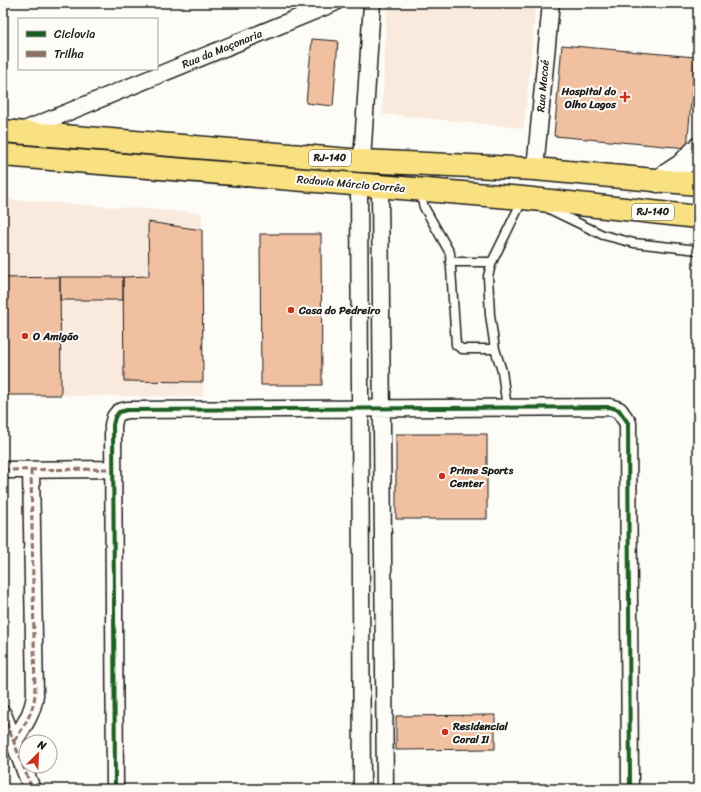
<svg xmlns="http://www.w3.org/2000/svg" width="701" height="792" font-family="Sriracha,sans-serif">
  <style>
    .built { fill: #f9eadd }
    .building { fill: #f1c0a1; stroke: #1c1c1c }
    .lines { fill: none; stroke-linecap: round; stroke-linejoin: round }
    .lane-casing { stroke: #1c1c1c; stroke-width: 11 }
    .street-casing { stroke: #1c1c1c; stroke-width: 19 }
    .secondary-casing { stroke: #1c1c1c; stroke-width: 25 }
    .highway-casing { stroke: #1c1c1c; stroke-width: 25 }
    .lane { stroke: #fdfcf7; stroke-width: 8 }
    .street { stroke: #fdfcf7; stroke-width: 16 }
    .secondary { stroke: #fdfcf7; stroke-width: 22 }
    .highway { stroke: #f9e181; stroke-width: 22 }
    .quiet { stroke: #8d6e63; stroke-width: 3; stroke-dasharray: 6 3; stroke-linecap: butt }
    .cycleway-casing { stroke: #fdfcf7; stroke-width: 6 }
    .cycleway { stroke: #1b5e20; stroke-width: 4 }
    .poi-dot { fill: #c8321e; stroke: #fdfcf7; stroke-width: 1.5 }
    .labels { text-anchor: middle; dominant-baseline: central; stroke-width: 4; stroke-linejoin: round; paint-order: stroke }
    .shield { fill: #fdfcf7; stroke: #605f5e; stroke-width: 1 }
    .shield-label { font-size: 10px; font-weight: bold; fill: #1c1c1c }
    .street-label { font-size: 11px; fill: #1c1c1c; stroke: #fdfcf7 }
    .poi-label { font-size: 11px; font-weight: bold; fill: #1c1c1c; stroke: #fdfcf7; text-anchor: start }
  </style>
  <rect width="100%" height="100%" fill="#fdfcf7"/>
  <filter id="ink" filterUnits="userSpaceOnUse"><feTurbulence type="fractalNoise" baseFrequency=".025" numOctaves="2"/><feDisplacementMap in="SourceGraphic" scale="8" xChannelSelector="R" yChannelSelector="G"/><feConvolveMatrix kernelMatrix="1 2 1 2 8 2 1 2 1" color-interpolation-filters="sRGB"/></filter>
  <g filter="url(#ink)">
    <path class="built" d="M387,3H536L524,128L382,114Z
      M3,199L202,213L203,397L3,395Z"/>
    <path class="building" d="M312,39L338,41L333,106L306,103Z
      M562,45L695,57L687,148L554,136Z
      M148,222L202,230L203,382L124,381L123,277L149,276Z
      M260,234H321L322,385H261Z
      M60,277L61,395H3V278Z
      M60,277H123V300H60Z
      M396,434H487V519H396Z
      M495,715V749L396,750V716Z"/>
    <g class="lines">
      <g class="lane-casing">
        <path id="lane" d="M419,190L424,207L450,253L456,345L462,349H495L502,371L507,408
          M549,209L603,235L634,243L698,250
          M450,262H492
          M495,349L490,315L488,276L492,262L523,199"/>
      </g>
      <g class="street-casing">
        <path id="street" d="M22,131L334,3
          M362,161L372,3
          M535,169L551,3
          M359,184L362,789
          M380,186L385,789
          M3,470L113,469
          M3,714L32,789
          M14,741C24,726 33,713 35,695L31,470
          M115,789L113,425L115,417L119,412L127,410L610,407L619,410L628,423L630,789"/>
      </g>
      <g class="secondary-casing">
        <path id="secondary" d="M658,181L681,166L698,149"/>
      </g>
      <g class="highway-casing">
        <path id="highway" d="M3,131L362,161L535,169L698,184
          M3,155L523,198L698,217"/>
      </g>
      <use href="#lane" class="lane"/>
      <use href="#street" class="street"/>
      <use href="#secondary" class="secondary"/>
      <use href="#highway" class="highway"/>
      <path class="quiet" d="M3,470L113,469
        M3,714L32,789
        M14,741C24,726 33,713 35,695L31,470"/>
      <g class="cycleway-casing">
        <path id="cycleway" d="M115,789L113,425L115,417L119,412L127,410L610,407L619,410L628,423L630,789"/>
      </g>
      <use href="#cycleway" class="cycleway"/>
    </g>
  </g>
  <g class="poi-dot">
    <path d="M623 91h4v4h4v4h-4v4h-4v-4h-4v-4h4z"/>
    <circle cx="291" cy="310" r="4"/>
    <circle cx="25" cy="336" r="4"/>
    <circle cx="442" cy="476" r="4"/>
    <circle cx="445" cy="732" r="4"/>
  </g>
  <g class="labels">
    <g class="shield">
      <rect x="309" y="150" width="42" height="16" rx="3"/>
      <rect x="632" y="204" width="42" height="16" rx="3"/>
    </g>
    <g class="shield-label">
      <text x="330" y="158">RJ-140</text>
      <text x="653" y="212">RJ-140</text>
    </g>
    <g class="street-label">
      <text transform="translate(222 49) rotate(-22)">Rua da Maçonaria</text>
      <text transform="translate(543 86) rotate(-85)">Rua Macaé</text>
      <text transform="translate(351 184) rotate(5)">Rodovia Márcio Corrêa</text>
    </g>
    <g class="poi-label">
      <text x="616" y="91" text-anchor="end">Hospital do<tspan x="616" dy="13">Olho Lagos</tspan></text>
      <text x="299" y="310">Casa do Pedreiro</text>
      <text x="33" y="336">O Amigão</text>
      <text x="450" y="470">Prime Sports<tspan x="450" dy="13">Center</tspan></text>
      <text x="453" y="726">Residencial<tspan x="453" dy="13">Coral II</tspan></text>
    </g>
  </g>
  <rect width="701" height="792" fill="none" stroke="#fdfcf7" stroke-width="16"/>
  <rect x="8" y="8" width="685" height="776" fill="none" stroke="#1c1c1c" stroke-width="1.5" filter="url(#ink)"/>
  <rect x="18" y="18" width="140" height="52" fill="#fdfcf7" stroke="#a3a29f"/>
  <rect x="26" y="31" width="20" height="6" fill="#1b5e20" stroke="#a3a29f"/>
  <text x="54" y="38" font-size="12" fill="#1c1c1c">Ciclovia</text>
  <rect x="26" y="51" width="20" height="6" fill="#8d6e63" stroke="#a3a29f"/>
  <text x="54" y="58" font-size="12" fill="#1c1c1c">Trilha</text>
  <g transform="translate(38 754) rotate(24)"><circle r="19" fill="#fdfcf7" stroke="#a3a29f"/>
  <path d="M0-3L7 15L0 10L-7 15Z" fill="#c8321e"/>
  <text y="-6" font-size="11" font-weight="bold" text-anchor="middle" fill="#1c1c1c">N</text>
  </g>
</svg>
